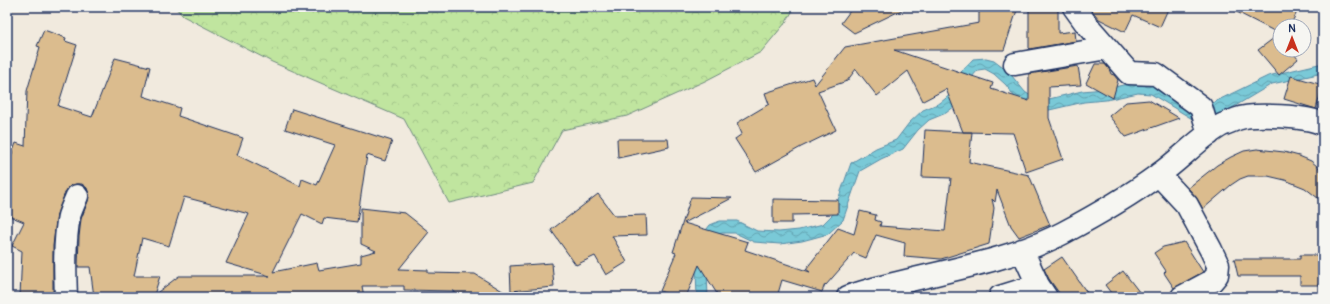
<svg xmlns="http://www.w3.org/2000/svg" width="1330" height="304" font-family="Pangolin,sans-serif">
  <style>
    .forest { fill: url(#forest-crowns); stroke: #6e8a7e }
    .water { fill: url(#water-waves); stroke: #548ba7 }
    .building { fill: #dbbc8e; stroke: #1b2f5e; fill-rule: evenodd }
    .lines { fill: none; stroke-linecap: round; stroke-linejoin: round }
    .minor-casing { stroke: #1b2f5e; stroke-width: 25 }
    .minor { stroke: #f6f6f2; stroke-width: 22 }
  </style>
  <defs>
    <pattern id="forest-crowns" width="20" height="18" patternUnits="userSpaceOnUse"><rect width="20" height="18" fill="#c0e59f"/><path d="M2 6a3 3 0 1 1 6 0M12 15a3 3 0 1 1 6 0" fill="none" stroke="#a4c58b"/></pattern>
    <pattern id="water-waves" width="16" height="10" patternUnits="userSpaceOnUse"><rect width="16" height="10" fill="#7ac9d7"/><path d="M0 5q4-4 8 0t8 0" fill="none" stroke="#63a4b2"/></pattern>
  </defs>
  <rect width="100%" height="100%" fill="#f1eade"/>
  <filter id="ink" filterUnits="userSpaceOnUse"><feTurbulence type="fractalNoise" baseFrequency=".025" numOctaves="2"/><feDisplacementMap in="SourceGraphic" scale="8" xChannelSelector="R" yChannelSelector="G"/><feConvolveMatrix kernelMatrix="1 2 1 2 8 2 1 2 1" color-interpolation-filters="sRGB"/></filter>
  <g filter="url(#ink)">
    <path class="forest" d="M175,7H795L786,22L761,52L705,81L627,116L562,130L533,183L449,203L404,119L272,62L183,16Z"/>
    <path class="water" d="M986,58L994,60L1007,70L1025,92L1032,97L1045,100L1082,91L1105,89L1137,82L1155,83L1208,105L1268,76L1323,63V73L1272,84L1210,121L1199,123L1151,94L1138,93L1106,100L1084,102L1045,111L1017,100L1006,85L994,74L985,69L978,70L971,78L960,102L946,113L929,120L918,130L903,149L881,159L860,171L843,220L828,234L802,241L780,244L754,242L735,233H722L717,235L707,273L708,297H697L696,272L703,234L710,225L720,221H737L757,231L779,232L799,230L823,224L833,214L851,163L876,148L896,140L909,123L923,110L940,103L951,94L957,84L961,72L973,59Z"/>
    <path class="building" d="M853,7H908L854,33L841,23Z
      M979,7H1018L1004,50H894L993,83L991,89L1029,101V74L1078,66L1081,85L1049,87V118L1063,159L1026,172L1013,133L963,132H972L969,162L1029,175L1050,225L1019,237L1011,226L997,190L995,202L992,199L994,208L989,244L941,259L904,256L905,243L876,235L866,258L854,253L826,285L825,284L822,292L782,280L777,297H719L699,265L686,297H674L660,291L676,253L673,252L691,197L732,198L684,223L748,242L745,250L810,272L806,269L838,228L854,234L860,211L876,215L875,220L881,222L880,226L945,231L951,178L922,177L925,130L963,132L946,89L923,101L908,71L877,96L856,69L847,81L818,91L836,130L801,147L756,172L735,139L742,134L737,123L769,104L765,93L812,78L815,85L845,47L979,23Z
      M1029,7H1058V33L1075,31L1076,41L1029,49Z
      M1089,7H1169L1160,27L1133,15L1125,32L1099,19Z
      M1227,7H1287L1297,12L1290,26H1280V34Z
      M44,30L66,38L65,41L77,45L58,106L92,117L115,58L150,67L143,96L180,108L178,116L243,138L237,155L300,186L302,179L317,185L335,145L285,129L292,109L392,141L385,161L367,155L357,222L324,218L322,224L302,214L273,272L317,263L319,270L361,263V255L376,251L361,244V208L405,213L429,232L399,269L428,270V273L475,274L509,295L454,294V291L404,290V286H362L364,297H94L90,267H78L79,237L81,219L88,201L89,195L87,188L82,184H76L70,186L66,191L57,214L53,246V297H20L22,251L12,246L24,222L7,215V167L16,143L25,146L27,91L40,47L37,46ZM184,197L249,214L226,263L270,276H179L154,295L160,276H134L142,238L169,246Z
      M1278,35L1280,38V50H1291L1298,59L1279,75L1258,50Z
      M1095,64H1105L1109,69L1111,74L1114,75L1118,80L1113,98L1086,83Z
      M1291,76L1323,85L1316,109L1284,99Z
      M1149,100L1179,118L1126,137L1109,116L1126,102Z
      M617,139H668L669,147L618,158Z
      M1257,149L1284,152L1299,156L1311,161L1323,171V202L1305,188L1285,180L1268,176H1248L1240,179L1231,185L1203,209L1196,197L1188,188L1217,165L1231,157L1244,151Z
      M598,194L615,216L646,215L647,235L612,236L627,262L606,275L595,256L576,265L551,230Z
      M773,199L838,200V214L792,215V223H773Z
      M1184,242L1203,272L1174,288L1164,273L1166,271L1154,253L1163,247Z
      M1300,255H1323V285H1300V276H1238L1234,259H1300Z
      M1062,257L1090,297H1062L1049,279L1044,269Z
      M552,263L554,287L511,291L510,266Z
      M1123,271L1143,297H1114L1105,285Z"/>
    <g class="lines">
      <g class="minor-casing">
        <path id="minor" d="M1074,7L1087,25L1129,73L1156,74L1201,107L1209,134
          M1015,64L1107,48
          M1159,175L1187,205L1211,250L1218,265L1217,275L1212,281L1182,297
          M1022,250L1038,285L1046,297
          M66,297C65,271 64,243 69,216C71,210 74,203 77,196
          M848,297C864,291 881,287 898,283C953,269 1011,260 1063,233C1095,216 1128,197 1158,175C1179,161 1201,136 1222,125C1227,123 1232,121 1237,119C1253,113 1308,116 1323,124
          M1000,297L1038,285"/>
      </g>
      <use href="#minor" class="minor"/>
    </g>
  </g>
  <rect width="1330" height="304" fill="none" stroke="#f6f6f2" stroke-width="24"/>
  <rect x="12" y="12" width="1306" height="280" fill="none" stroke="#1b2f5e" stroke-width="1.5" filter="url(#ink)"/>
  <g transform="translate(1292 38)"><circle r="19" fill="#f6f6f2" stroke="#9ea6b7"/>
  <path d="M0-3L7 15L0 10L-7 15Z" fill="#c8321e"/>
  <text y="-6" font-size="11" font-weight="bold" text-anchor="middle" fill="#1b2f5e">N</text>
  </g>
</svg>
